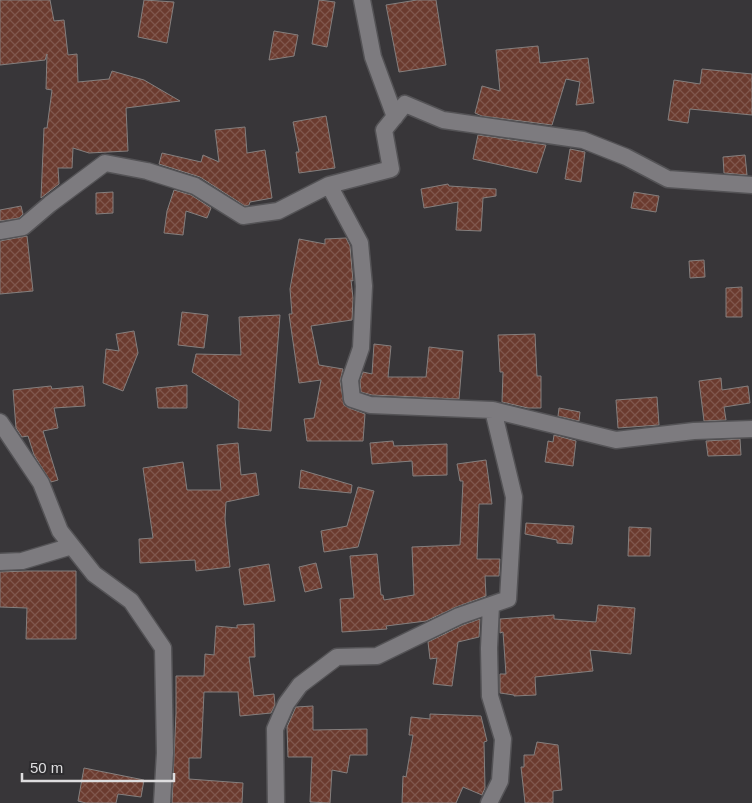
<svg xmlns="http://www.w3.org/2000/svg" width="752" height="803" font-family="Arial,sans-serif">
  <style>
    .building { fill: url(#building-cross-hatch); stroke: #847f7e }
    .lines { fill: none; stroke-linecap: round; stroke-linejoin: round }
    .street-casing { stroke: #545356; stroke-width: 19 }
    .street { stroke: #7d7b7f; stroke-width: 16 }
  </style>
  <defs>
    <pattern id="building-cross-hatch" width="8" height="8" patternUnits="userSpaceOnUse" patternTransform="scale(1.25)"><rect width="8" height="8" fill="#6b3b2f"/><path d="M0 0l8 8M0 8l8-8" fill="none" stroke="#80574d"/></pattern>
  </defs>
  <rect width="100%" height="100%" fill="#383639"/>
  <path class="building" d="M0,0H50L54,21L64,20L68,55L77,54L78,82L109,79L112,71L144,80L180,101L126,108L128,151L89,153L73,148L72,168H58L59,184L41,198L44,128H47L52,90L46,89L47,54L45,60L0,65Z
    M144,0L174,2L167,43L138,37Z
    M319,0L335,2L327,47L312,44Z
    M417,0H436L446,65L399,72L386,5Z
    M274,31L298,35L294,56L269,60Z
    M538,46L540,63L588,58L594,103L576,105L580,82L566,79L552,125L482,116L475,113L482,86L500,91L496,50Z
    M702,69L752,74V115L690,109L688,123L668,120L674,80L700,84Z
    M326,116L335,168L299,173L296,152H299L293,122Z
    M245,127L247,153L265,150L272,198L250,202L249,205L245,206L200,177L159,164L162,153L201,162L203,155L219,162L215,130Z
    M478,135L546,145L537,173L473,159Z
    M570,149L585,152L581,182L565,179Z
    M745,155L747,175L724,173L723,157Z
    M448,184L449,186L496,189V196L483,198L481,231L456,230L458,202L424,208L421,189Z
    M174,190L191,195L211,208L207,218L186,211L183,235L164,233L167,211Z
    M113,192V213L96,214V193Z
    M634,192L659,196L656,212L631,208Z
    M21,206L23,214L19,218L0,221V210Z
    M27,236L33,291L0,294V241Z
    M346,238L350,246L353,281L351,280L353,298L352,320L311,326L319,365L343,369L340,381L344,405L349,408L365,414L363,441H307L304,419L314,418L321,380L299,383L289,314H292L290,289L299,239L325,244V239Z
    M704,260L705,277L690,278L689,261Z
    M742,287V317H726V288Z
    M182,312L208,315L204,348L178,345Z
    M280,315L271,431L238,428L239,401L192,372L196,354L241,355L239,317Z
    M134,331L138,353L123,391L103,383L106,349L119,351L116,334Z
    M535,334L537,376H541V408H528L502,402L503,372H500L498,335Z
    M374,344L391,346L388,377H426L429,347L463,351L459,399L372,395L361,392L360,381L363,372L372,374Z
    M721,378L722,390L748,386L750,403L724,407L726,420L704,421L699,381Z
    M187,385V408H158L156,388Z
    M51,386L52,389L83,386L85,406L54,408L58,428L43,431L58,480L51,482L34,455L28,436L22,437L16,428L13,390Z
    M657,397L659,425L618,428L616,400Z
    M559,408L580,412L579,421L558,416Z
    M554,435L576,441L573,466L545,462L548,441L553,442Z
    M740,439L741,455L708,456L706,441Z
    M393,441L394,446L447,444V475L413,476L412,461L372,464L370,443Z
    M238,443L241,475L256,473L259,495L226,502L225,519L230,567L196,571L195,560L140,563L139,539L153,538L143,468L183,462L187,490H221L217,445Z
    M486,460L492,504H479L477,559H500L499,576H485L486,596L456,607L426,621L386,626L387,629L342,632L340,599L354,598L350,556L377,554L381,595H383L384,600L414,595L412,547L460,545L463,481H460L457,464Z
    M301,470L352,485L351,493L299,488Z
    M358,487L374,491L358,547L324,552L321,531L347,526Z
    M526,523L574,526L572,544L557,543V540L525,534Z
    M629,527L651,528L650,556H628Z
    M316,563L322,588L305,592L299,567Z
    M269,564L275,601L244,605L239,569Z
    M27,571H76V639H26L27,608L0,607V572Z
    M598,605L635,608L631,654L590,650L593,671L535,677L536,695L514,696V695L500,693V674H506L503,632L500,633V619L554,615V619L596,622Z
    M480,619L479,637L458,642L452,686L433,684L437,658L430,659L428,642L463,625Z
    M254,624L255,657H249L254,696L274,694L275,705L271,713L240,716L238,692H204L201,758H189V779L243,783L242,803H172L176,713V676H204L205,654L214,655L216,626L237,628V625Z
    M313,706V730L367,729V755H350L347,773L332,770L330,803L310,802L312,757H288L287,727L295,709L296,707Z
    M430,714L481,716L487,741L484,742L485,788L482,795L463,787L456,803H402L403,776L406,777L413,735H409L411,717L430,719Z
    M537,742L558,745L562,790L553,791V803H525L521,767H524V755H534Z
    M84,768L144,780L141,797L118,794L116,803H86L78,801Z"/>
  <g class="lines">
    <g class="street-casing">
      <path id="street" d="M362,0L373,57L395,117
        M329,185L391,169L384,130L405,104L443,120L583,140L626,157L668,179L752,185
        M0,231L23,227L50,204L105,163L147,171L195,186L243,216L278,211L329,185L360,243L364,286L361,348L350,380L352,399L370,405L493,410
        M0,422L41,483L60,531L94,574L131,601L163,648L165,753L162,803
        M0,562L22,561L72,546
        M276,803L275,729L286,704L300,685L337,657L377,656L459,616L508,599L514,497L493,410L616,440L694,431L752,429
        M489,803L500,781L503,739L490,696L489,648L491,605"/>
    </g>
    <use href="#street" class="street"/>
  </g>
  <path d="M22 773v8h152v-8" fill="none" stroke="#dedddf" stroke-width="2.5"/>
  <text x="30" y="773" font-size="15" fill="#dedddf" stroke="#2d2c2f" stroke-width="4" paint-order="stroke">50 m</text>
</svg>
